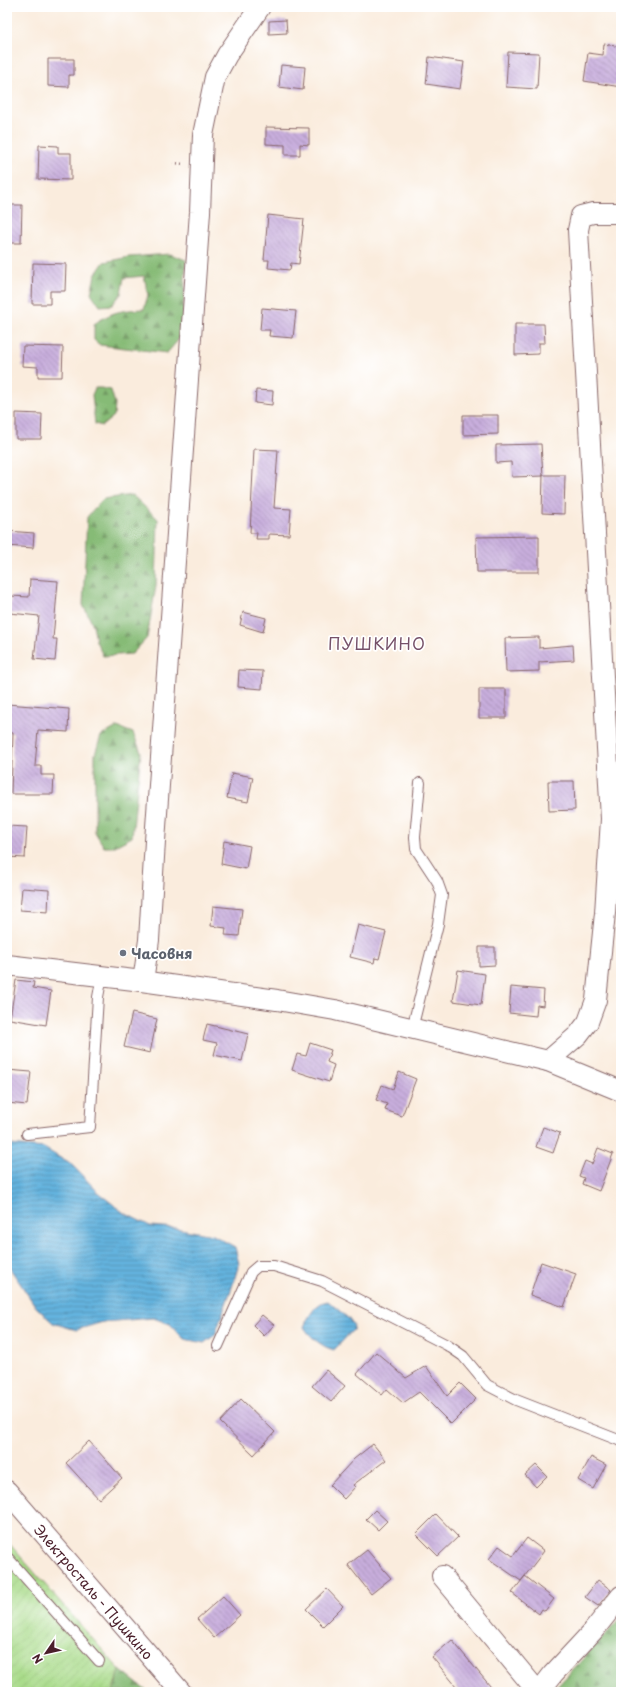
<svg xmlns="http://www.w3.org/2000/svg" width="628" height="1699" font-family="'Playpen Sans',sans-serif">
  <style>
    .forest { fill: url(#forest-firs); stroke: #686d50 }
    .garden { fill: url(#garden-furrows); stroke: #7a7d5a }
    .water { fill: url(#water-rules); stroke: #566984 }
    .building { fill: url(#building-back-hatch) }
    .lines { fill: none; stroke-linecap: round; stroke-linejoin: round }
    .service-casing { stroke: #886769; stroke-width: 12 }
    .minor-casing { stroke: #886769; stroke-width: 22 }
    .path { stroke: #886769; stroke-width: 2.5; stroke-dasharray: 1 3; stroke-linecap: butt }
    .service { stroke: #fff; stroke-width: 10 }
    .minor { stroke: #fff; stroke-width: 20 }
    .worship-dot { fill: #6b7280; stroke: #fff; stroke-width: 1.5 }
    .labels { text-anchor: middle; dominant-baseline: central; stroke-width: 3.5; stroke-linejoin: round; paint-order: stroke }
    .worship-label { font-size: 14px; font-weight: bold; fill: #5b616d; stroke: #fff; text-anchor: start }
    .street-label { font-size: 14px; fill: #4a1f2b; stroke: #fff }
    .quarter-label { font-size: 16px; letter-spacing: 1px; fill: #765169; stroke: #fff }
  </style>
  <defs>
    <pattern id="forest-firs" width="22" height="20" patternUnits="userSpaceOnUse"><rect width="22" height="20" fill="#86bb76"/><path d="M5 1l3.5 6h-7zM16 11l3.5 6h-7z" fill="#709761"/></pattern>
    <pattern id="garden-furrows" width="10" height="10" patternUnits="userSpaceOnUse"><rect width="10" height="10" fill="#a9db8a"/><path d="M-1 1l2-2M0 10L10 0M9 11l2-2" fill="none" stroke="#93bc77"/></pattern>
    <pattern id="water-rules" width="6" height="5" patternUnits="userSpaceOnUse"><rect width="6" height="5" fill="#63b3de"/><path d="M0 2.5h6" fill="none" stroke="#5491b4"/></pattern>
    <pattern id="building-back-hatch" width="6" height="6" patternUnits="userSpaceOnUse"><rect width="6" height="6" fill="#c8aedd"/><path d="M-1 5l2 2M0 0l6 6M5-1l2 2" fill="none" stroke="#a48db3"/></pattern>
  </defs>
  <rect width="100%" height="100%" fill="#fff"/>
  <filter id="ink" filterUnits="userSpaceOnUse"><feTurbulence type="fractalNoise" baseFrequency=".025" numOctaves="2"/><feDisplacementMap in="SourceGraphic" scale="8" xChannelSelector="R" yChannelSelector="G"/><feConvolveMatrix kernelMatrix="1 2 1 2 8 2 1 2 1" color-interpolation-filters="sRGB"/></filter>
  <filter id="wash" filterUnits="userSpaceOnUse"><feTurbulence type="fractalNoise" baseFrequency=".012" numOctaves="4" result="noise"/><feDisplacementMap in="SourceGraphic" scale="16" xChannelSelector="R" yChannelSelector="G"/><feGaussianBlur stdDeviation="0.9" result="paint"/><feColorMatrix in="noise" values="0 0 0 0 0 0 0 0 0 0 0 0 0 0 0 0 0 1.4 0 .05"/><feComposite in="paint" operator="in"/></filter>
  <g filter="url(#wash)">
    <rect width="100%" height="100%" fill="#faecdd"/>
    <path class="forest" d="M170,254L186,260L183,316L180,338L167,353L100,345L94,340V324C113,311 122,310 144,309L148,295L144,276L124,278L121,294L112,305L100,306L91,293L95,275L104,262L129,257Z
      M95,388H101L111,390L115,404L114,416L102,426L95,424L92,395Z
      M132,495L158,519L156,586L147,638L132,654L103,656L96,641L93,625L83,605L87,517L103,499Z
      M117,727L133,733L141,752L132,837L113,847H104L95,832V754L101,736Z
      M621,1618V1692H552Z
      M120,1670L148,1692H113Z"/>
    <path class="garden" d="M7,1541L120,1670L113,1692H7Z"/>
    <path class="water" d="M10,1145L44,1148L72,1165L100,1194L124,1213L150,1226L175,1228L213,1235L235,1247L239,1264L233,1284L215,1335L204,1343L184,1339L170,1324L153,1318L103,1322L76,1330L53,1323L36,1307L7,1264V1146Z
      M328,1301L348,1318L354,1326L353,1330L334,1350C322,1347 310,1337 304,1327C308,1317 316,1302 328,1301Z"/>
    <g id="blocks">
      <path class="building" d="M286,20L287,33L269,34V21Z
        M604,44L621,47V87L584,81L588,53L603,55Z
        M508,52L539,53L537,89L506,87Z
        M429,57L464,62L460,89L426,84Z
        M48,59H74V75H69V87L48,86Z
        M281,65L305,67L303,90L279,87Z
        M266,127L309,128V145L300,144V155H285V145L266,144Z
        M39,145L58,146V153H71V180L38,179Z
        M7,205H22L21,243H7Z
        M268,215L304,219L299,264L291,263L290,270L268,268L269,260H264Z
        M33,263L66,264L65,291H50V304H32Z
        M262,308L296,311L293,338L269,336L270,330H260Z
        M515,324H544L545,343H539V354L515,355Z
        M23,346L63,347L62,377H38V367L22,366Z
        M256,390L273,391L272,405L255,403Z
        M16,413L42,414L41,439H16Z
        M463,415H498V434L463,435Z
        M541,444L543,476L512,477L511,462L496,463V445Z
        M254,449L278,450L274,508L291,509L289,535L269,534V539H256L257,533H250Z
        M543,475H565L564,514L542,513Z
        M7,531L34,533L33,548L7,546Z
        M539,536V572H477L476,537Z
        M30,579L58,581L53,639H57L55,661L34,659L39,616L10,613L11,596L29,597Z
        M243,612L266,618L263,632L240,625Z
        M539,637V648L573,645L574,660L539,662V671L506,672L505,638Z
        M239,670L263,671L262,689L238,687Z
        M479,689H506V718H479Z
        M7,704L69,709L68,732L38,730L35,766H41V775H54L53,794H11L13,733L7,732Z
        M232,773L253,777L248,802L227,798Z
        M548,781H574L575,810L549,811Z
        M7,826L27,827L25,858L7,857Z
        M224,841L250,846L246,869L221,864Z
        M22,888L49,890L48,912L20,910Z
        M213,906L242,909L239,936L225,935L226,928L211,926Z
        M358,925L386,932L379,959L375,958L374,963L350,957Z
        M479,947H495V965L479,966Z
        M458,970L485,974L481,1005L453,1001Z
        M16,980L34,982L33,988L51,991L46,1025L10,1019Z
        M511,987L544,990L543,1006L537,1005L536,1016L509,1013Z
        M132,1013L157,1019L150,1053L124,1047Z
        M207,1024L248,1034L242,1061L214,1055L217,1043L203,1040Z
        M310,1043L331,1050L327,1062L334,1065L329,1082L292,1070L297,1054L306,1056Z
        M7,1070L31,1072L27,1105L7,1103Z
        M399,1072L416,1079L402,1116L385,1110L387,1104L376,1100L382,1085L393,1089Z
        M543,1127L560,1133L553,1153L536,1147Z
        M598,1148L613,1154L599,1191L582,1184L584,1178L579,1176L585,1161L592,1164Z
        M541,1262L576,1274L564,1307L530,1295Z
        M262,1315L274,1325L264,1336L253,1325Z
        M376,1352L406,1378L426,1366L447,1396L460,1383L476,1399L451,1424L419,1392L403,1403L387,1389L382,1395L357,1374Z
        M326,1370L345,1386L331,1402L312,1386Z
        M241,1399L275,1432L254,1455L220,1422Z
        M89,1441L122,1478L99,1499L66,1463Z
        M373,1444L386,1460L353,1485L355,1487L344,1499L330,1485L354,1459Z
        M591,1457L606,1465L593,1489L578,1480Z
        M536,1465L547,1476L536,1487L525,1475Z
        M375,1510L387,1521L378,1530L366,1519Z
        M436,1514L458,1537L438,1556L416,1534Z
        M527,1538L544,1551L521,1581L489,1559L499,1546L513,1556Z
        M367,1550L391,1578L371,1594L348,1565Z
        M525,1576L554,1599L545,1611L542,1609L539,1614L512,1593Z
        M598,1580L611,1590L598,1606L585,1597Z
        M327,1589L343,1606L323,1626L306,1609Z
        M223,1596L240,1615L214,1638L197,1619Z
        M452,1640L495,1692H461L432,1657Z"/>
    </g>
  </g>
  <g filter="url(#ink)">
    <use href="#blocks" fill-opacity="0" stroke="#886769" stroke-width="1"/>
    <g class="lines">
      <g class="service-casing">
        <path id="service" d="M412,1029L438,924L442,895L437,881L416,849L415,837L420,783
          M27,1134L90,1127L98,997L102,976
          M218,1346L251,1272L258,1266H274L322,1281L447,1345L463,1356L487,1385L516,1400L621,1441
          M7,1557L99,1661"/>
      </g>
      <g class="minor-casing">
        <g id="minor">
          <path d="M7,965L134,980L277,1000L335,1010L548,1061L621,1091"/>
          <path d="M143,981L149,940L155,841L200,212L203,135L215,77L227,55L260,7"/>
          <path d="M548,1061L578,1035L588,1022L596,1000L605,913L611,819L578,230L581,216L593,213H621"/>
          <path id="s1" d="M7,1491L181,1692"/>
          <path d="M442,1576L538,1692"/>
          <path d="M539,1692L553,1674L593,1631L621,1596"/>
        </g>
      </g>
      <path class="path" d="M173,163L184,164"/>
      <use href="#service" class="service"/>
      <use href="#minor" class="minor"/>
    </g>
  </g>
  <circle class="worship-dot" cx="123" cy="953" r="4"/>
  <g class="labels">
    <g class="worship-label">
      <text x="131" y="953">Часовня</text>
    </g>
    <g class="street-label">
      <text stroke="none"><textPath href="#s1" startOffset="133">Электросталь - Пушкино</textPath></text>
    </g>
    <g class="quarter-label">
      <text x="377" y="643">ПУШКИНО</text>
    </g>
  </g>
  <rect width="628" height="1699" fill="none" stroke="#fff" stroke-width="24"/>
  <g transform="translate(46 1653) rotate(236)" stroke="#ffffff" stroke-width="3" paint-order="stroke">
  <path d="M0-3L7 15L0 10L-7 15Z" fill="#4a1f2b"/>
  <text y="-6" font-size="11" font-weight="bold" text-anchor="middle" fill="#4a1f2b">N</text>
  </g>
</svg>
